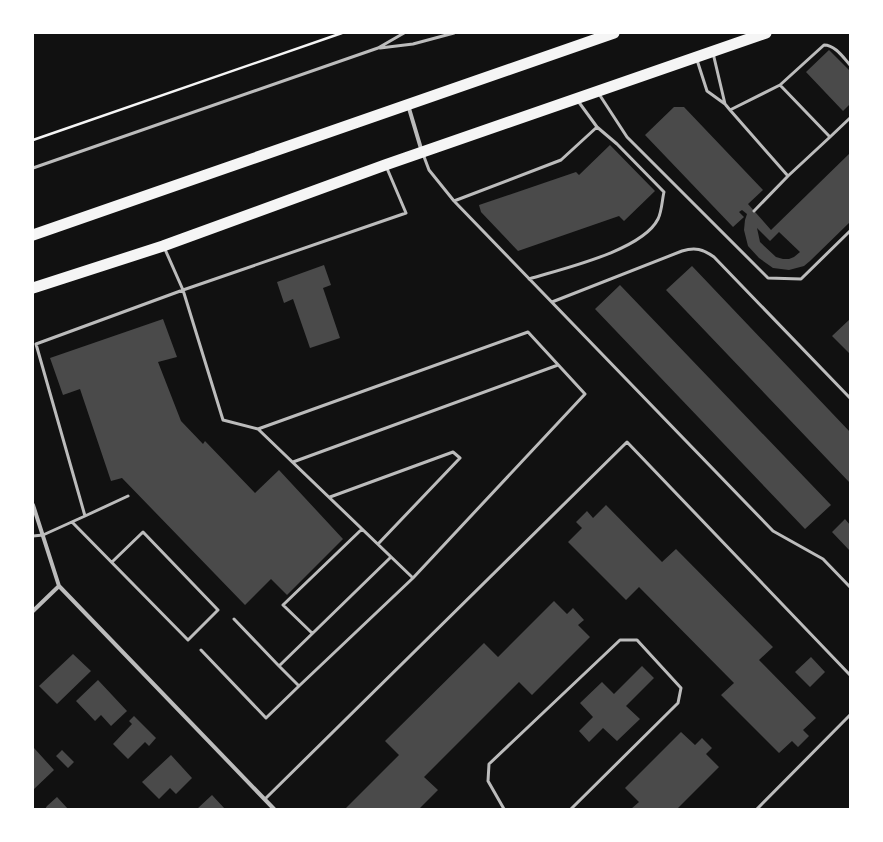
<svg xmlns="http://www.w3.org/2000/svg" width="883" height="842" font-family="'Space Grotesk',sans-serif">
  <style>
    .building { fill: #4a4a4a; fill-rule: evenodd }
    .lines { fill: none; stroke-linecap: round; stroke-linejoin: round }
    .path { stroke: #f5f5f5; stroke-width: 2.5 }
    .service { stroke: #bcbcbc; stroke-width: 3 }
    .minor { stroke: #bcbcbc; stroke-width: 4 }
    .trunk { stroke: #f5f5f5; stroke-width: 11 }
  </style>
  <rect width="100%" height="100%" fill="#111"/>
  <path class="building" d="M829,50L850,71V104L843,111L806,72Z
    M674,107H684L763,190L748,204L771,230L850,153V222L810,261L804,266L789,270L773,268L759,258L748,246L744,230L745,220L747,214L742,210L739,212L744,217L733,227L645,135ZM757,228L770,241L779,232L800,252L794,257L789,259H783L776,257L760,242Z
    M610,145L655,191L624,221L619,216L518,251L481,212L479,205L576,172L579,175Z
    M324,265L331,285L323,288L340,338L310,348L293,299L284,303L277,282Z
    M692,266L850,432V483L666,290Z
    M620,285L831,505L805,529L595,309Z
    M163,319L177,357L158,362L181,421L203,444L205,441L255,493L279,470L343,539L287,595L271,579L245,605L122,478L111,481L80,389L63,395L50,358Z
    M850,319V354L832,336Z
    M606,505L662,562L676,549L773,647L759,660L816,718L803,730L809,736L798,747L792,741L779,753L721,695L734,683L639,587L626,600L568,542L582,528L576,522L587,511L593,518Z
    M845,519L850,525V551L832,532Z
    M554,601L567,614L573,608L584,620L578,625L590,637L532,695L519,682L424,777L438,790L419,809H345L399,755L385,741L484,643L498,657Z
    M73,654L91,671L57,704L39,686Z
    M811,657L825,672L810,687L795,672Z
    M642,666L654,678L626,706L640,719L617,741L603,728L589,742L579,731L593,717L580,703L602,682L614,694Z
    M98,680L127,711L111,726L101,715L95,721L76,701Z
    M134,716L156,738L149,746L145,742L128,759L113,744L132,724L129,721Z
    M681,732L695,745L702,738L712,748L706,754L719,767L677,809H631L639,802L625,788Z
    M34,748L54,770L33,790V749Z
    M62,750L74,762L68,768L56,756Z
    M171,755L192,778L176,794L170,788L159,799L142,782Z
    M212,795L225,809H197Z
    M57,797L68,809H45L47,806Z"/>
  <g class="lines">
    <path class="path" d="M33,140L342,33"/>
    <path class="service" d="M380,48L413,44L454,33
      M713,53L725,104
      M697,60L707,91L725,104L730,110L788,176L830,137L780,85L730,110
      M780,85L824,45C835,45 843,57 850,65
      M599,94L627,137L768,278L801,279L850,231
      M830,137L850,118
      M423,154L429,170L454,201L773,531L823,559L850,587
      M33,168L378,48L404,33
      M454,201L561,160L597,127
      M754,211L788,176
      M164,247L183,290L406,213L386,166
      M529,279C561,269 642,251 658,219C662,211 662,200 664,192L617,144L597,127L578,101
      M552,302L682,251C695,247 703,249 714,257L850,398
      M293,462L558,365
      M330,497L453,452L460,458L378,544
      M85,516L128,496
      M72,522L188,640L218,610L143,532L112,562
      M33,536L43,535L85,516L36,344L183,290L223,420L258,429L413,578L585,394L528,332L258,429
      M234,619L279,666
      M312,633L283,605L362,529
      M201,650L266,718L299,686L279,666L391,557
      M299,686L413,578
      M265,799L627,442L850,675
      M504,809L488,781L489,764L620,640H637L681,688L678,703L571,809
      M757,809L850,715"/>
    <path class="minor" d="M408,105L422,152
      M33,505L59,586L274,809
      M33,611L59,586"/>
    <path class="trunk" d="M33,235L614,33
      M33,288L163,246L385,165L766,33"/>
  </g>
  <rect width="883" height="842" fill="none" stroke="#ffffff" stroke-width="68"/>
</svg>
